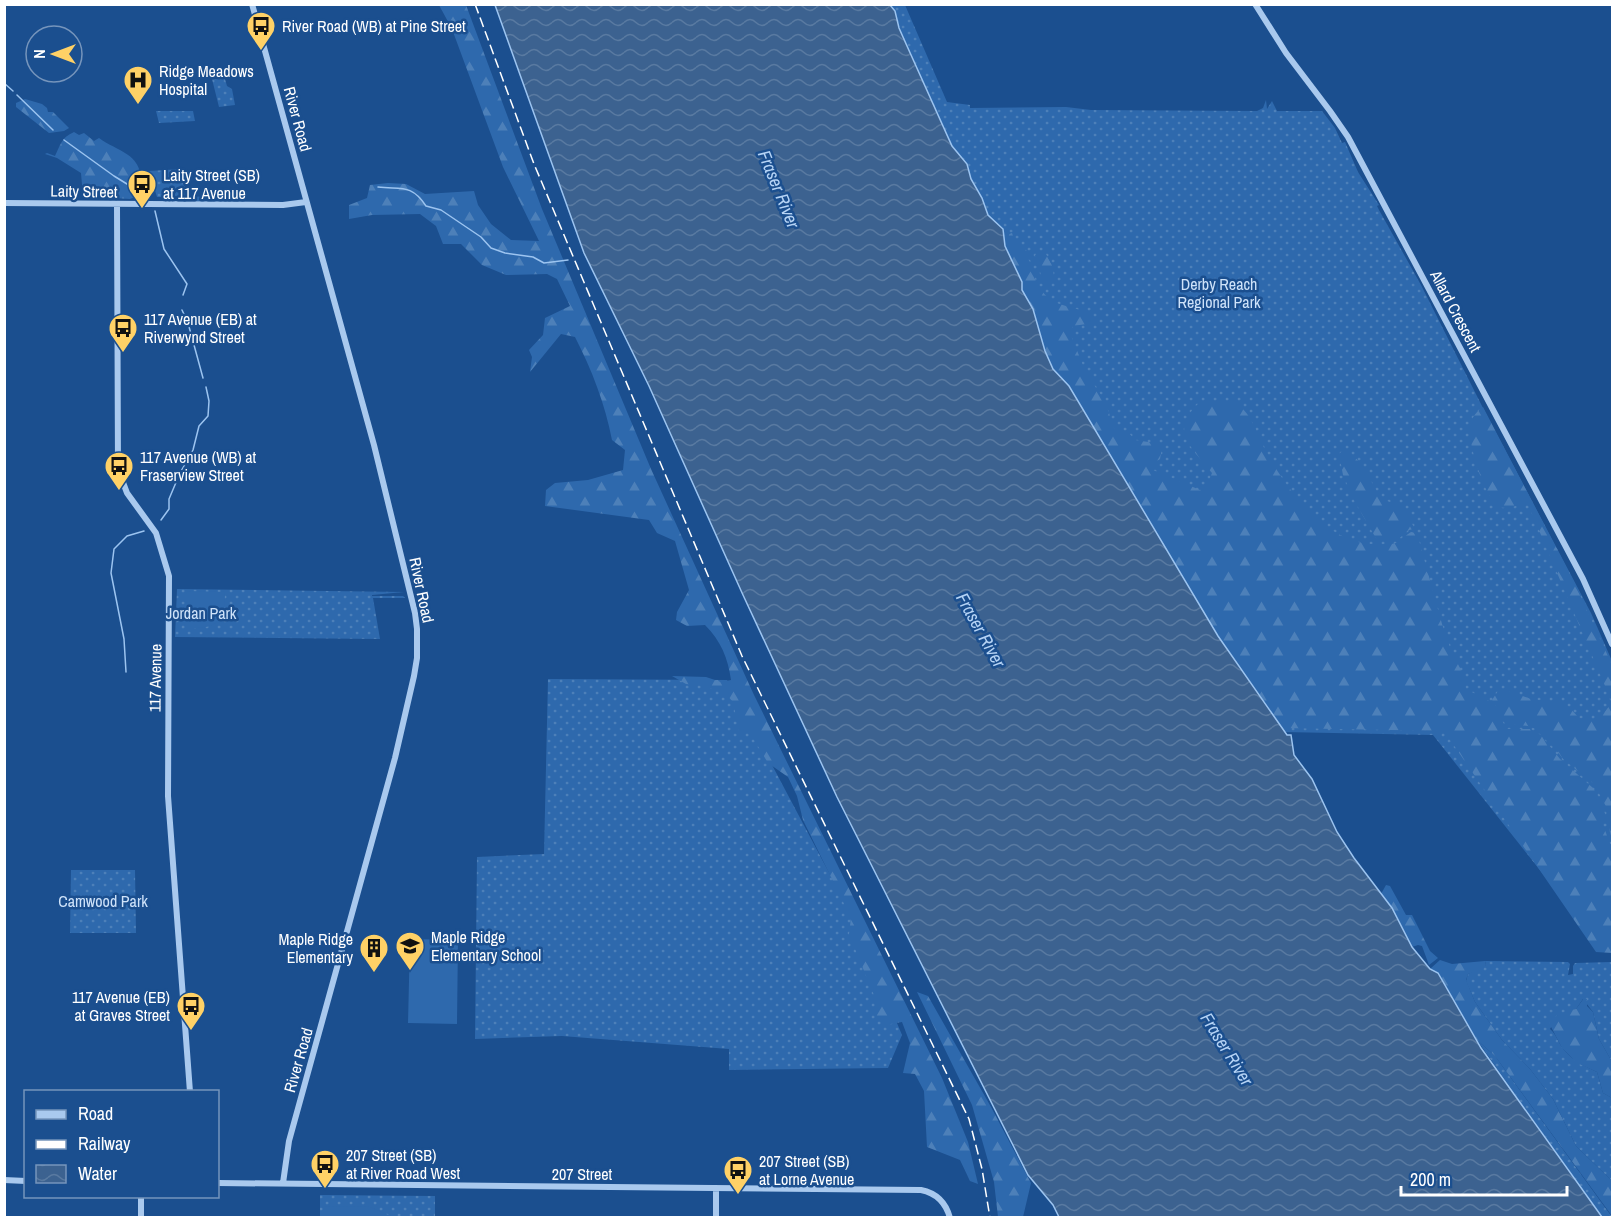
<svg xmlns="http://www.w3.org/2000/svg" width="1617" height="1222" font-family="'Archivo Narrow',sans-serif">
  <style>
    .grass { fill: url(#grass-dots) }
    .forest { fill: url(#forest-firs) }
    .garden { fill: #2e69ad }
    .water { fill: url(#water-waves); stroke: #9cc4f0; stroke-width: 1.5 }
    .lines { fill: none; stroke-linecap: round; stroke-linejoin: round }
    .stream { stroke: #9cc4f0; stroke-width: 1.5 }
    .tertiary { stroke: #a9c9ee; stroke-width: 6 }
    .rail { stroke: #fff; stroke-width: 1.5; stroke-dasharray: 10 4.5; stroke-linecap: butt }
    .labels { text-anchor: middle; dominant-baseline: central; stroke-width: 5; stroke-linejoin: round; paint-order: stroke }
    .poi-label { font-size: 16px; fill: #fff; stroke: #1b4f8f; text-anchor: start }
    .street-label { font-size: 16px; fill: #fff; stroke: #1b4f8f }
    .park-label { font-size: 16px; fill: #cfe3fa; stroke: #1b4f8f }
    .water-label { font-size: 18px; font-style: italic; fill: #b5d3f5; stroke: #1b4f8f }
  </style>
  <defs>
    <pattern id="grass-dots" width="8" height="8" patternUnits="userSpaceOnUse" patternTransform="scale(1.5)"><rect width="8" height="8" fill="#2e69ad"/><path d="M2 2h.1M6 6h.1" fill="none" stroke="#4d80b9" stroke-width="1.8" stroke-linecap="round"/></pattern>
    <pattern id="forest-firs" width="22" height="20" patternUnits="userSpaceOnUse" patternTransform="scale(1.5)"><rect width="22" height="20" fill="#2e69ad"/><path d="M5 1l3.5 6h-7zM16 11l3.5 6h-7z" fill="#4d80b9"/></pattern>
    <pattern id="water-waves" width="16" height="10" patternUnits="userSpaceOnUse" patternTransform="scale(1.5)"><rect width="16" height="10" fill="#3c6290"/><path d="M0 5q4-4 8 0t8 0" fill="none" stroke="#597aa1"/></pattern>
  </defs>
  <rect width="100%" height="100%" fill="#1b4f8f"/>
  <path class="grass" d="M890,5H905L947,102L970,105V108L1066,107L1091,110L1257,111L1263,108L1266,100L1267,109L1272,101L1277,111H1322L1335,128L1342,143L1345,142L1358,172L1379,205L1377,206L1379,210L1421,285L1483,408L1591,613L1612,661V951H1604L1433,735L1284,732L1217,640L1062,382L923,85L899,28L895,11Z
    M212,79H225L227,86L232,89L235,105L219,107Z
    M156,111H193L195,121L159,123Z
    M181,169L187,196L206,197L204,202L181,200V197H157L149,171Z
    M177,589L404,592L372,595V596H403L405,598H373L380,639L175,637Z
    M548,679L727,680L852,916L902,1035L888,1068L729,1070V1049L562,1036L475,1039L477,857L544,854Z
    M71,870H135L136,933H70Z
    M1485,961L1568,962L1570,964L1568,975L1573,974V966L1575,963L1612,962V1075L1610,1071L1611,1060L1599,1039L1593,1012L1583,999L1576,1009L1557,1016L1550,1029C1557,1035 1558,1043 1564,1050C1573,1061 1584,1066 1597,1072L1603,1093L1612,1098V1181L1576,1146L1553,1099L1530,1069L1502,1040L1475,1002L1466,981L1468,974L1486,965Z
    M1477,1040L1495,1056L1612,1217H1602L1600,1215Z
    M320,1195L435,1196V1217L320,1218Z"/>
  <path class="forest" d="M439,5H466L542,209L651,469L754,695L942,1078L968,1142L978,1184L970,1181L960,1160L927,1147L924,1091L915,1074L903,1073L910,1043L902,1022L885,1025L870,1011L878,1005L849,934L851,918L803,820L797,796L788,777L768,763L750,733L739,731L733,702L724,692L699,685L686,684L672,676L706,677L721,682L731,680C728,658 721,641 705,625L687,626L676,620L677,612L689,590L675,541L657,533L649,520L545,506L546,490L555,483L588,480L623,470L625,450L612,440C605,404 592,370 575,337L561,334L530,372L532,357L529,350L543,335L545,318L570,306L557,279L547,274L506,275L482,265L461,244H443L436,226L420,214L372,215L349,219V205L367,198L370,185L388,183L406,184L425,194L474,191L478,205L491,224L511,240L539,241L503,167L452,29Z
    M25,99L42,104L47,108L48,112H53L69,128L64,131L49,133L16,107V103Z
    M74,132L79,135L84,133L94,141L99,138C118,152 142,153 141,183C140,189 141,192 137,196L130,199L83,196L81,173L57,158L45,154L47,153L55,156C61,144 61,138 74,132Z
    M1012,233L1014,239L1028,252L1027,258C1034,265 1032,274 1037,283C1050,308 1065,303 1088,313L1093,323L1073,326L1070,333L1086,373L1105,401L1114,428L1128,432L1135,440L1155,443L1162,448L1160,459L1153,464V470L1200,490L1208,483L1212,473C1191,446 1168,431 1200,402H1232C1251,408 1258,438 1267,453C1288,492 1330,547 1378,544C1384,544 1390,545 1396,543C1402,540 1406,535 1411,532L1417,533L1442,624L1452,653L1460,668L1466,689L1491,702L1507,729H1530L1541,735L1560,759L1593,788L1600,800L1607,819L1602,822L1601,825C1608,831 1606,840 1612,846V953L1596,952L1444,731L1283,728L1218,636L1069,386L1053,369L1045,351L1033,309L1022,290V282L1005,246L1004,236Z
    M1038,253L1046,254L1053,267L1054,281H1049L1044,285L1035,255Z
    M1483,407L1574,582L1612,665V841L1609,826V812L1594,784L1563,759L1542,731L1528,726L1507,724L1492,700L1498,691H1509L1531,699L1560,703L1568,706L1579,718L1591,721L1602,715L1611,704V700L1527,502C1519,504 1510,510 1500,507C1485,501 1467,441 1470,426C1471,418 1477,411 1483,407Z
    M1344,449C1362,458 1371,482 1381,499C1404,506 1403,508 1415,529C1406,529 1405,535 1398,539C1392,542 1384,540 1377,540L1355,502L1343,475L1339,454Z
    M1386,885L1390,886L1406,915H1412L1430,951L1438,958L1429,965L1422,946L1418,945L1412,947L1399,920L1381,894Z
    M1440,960L1452,964L1485,961L1486,965L1483,969L1468,974L1466,980L1475,1002L1502,1040L1530,1069L1553,1099L1576,1146L1612,1181V1216L1495,1056L1477,1040L1438,973L1430,969Z
    M917,992L928,996L991,1107L1031,1183L1023,1217H998L994,1182L972,1105Z
    M1584,998L1587,999V1006L1593,1012L1599,1039L1611,1060L1612,1098L1603,1093L1597,1072L1577,1063L1562,1048L1549,1023C1554,1015 1568,1010 1576,1009Z"/>
  <path class="garden" d="M189,591L225,592C225,624 215,629 185,628V594Z
    M410,939L458,940L457,1024L408,1023Z
    M324,1206L370,1207L393,1217H324Z"/>
  <path class="water" d="M890,5L895,11L899,28L907,46L952,146L967,164L971,179L982,198L988,215L1003,229L1005,246L1022,282V290L1033,309L1045,351L1053,369L1069,386L1218,636L1287,735H1291L1294,755L1312,779L1337,832L1354,858L1392,908L1412,947L1430,969L1438,973L1481,1048L1602,1217H1059L1053,1205L1028,1175L837,797L743,595L649,386L584,253L495,5Z"/>
  <g class="lines">
    <path class="stream" d="M4,83L13,91
      M17,95L53,130
      M64,140L114,176L140,192
      M378,187C400,190 411,183 426,206L441,210L481,237L491,248L505,253L533,257L544,263L568,260
      M155,211L164,249L187,284L183,295
      M182,310L188,323L203,378
      M161,520L169,509V499L180,473L193,450L199,426L208,416L209,401L206,387
      M126,672L124,639L111,573L114,549L127,536L144,531"/>
    <path class="tertiary" d="M252,4L374,445L415,613L417,629V658L414,676L395,758L289,1141L283,1183
      M1255,4L1286,53L1330,111L1348,137L1583,579L1612,644
      M4,203L283,205L306,202
      M117,204L118,469L127,493L156,533L169,576L168,796L190,1092
      M4,1180L26,1181
      M218,1183L921,1190C936,1193 946,1203 950,1218
      M141,1218V1196
      M716,1218V1188"/>
    <path class="rail" d="M475,4L534,164L742,656L969,1119L982,1169L990,1218"/>
  </g>
  <defs>
    <g id="bus-pin" transform="scale(1.5)"><path d="M0 17L-7.5 6A9.5 9.5 0 1 1 7.5 6Z" fill="#ffd166" stroke="#1b4f8f"/><path d="M-5-6H5V4H4V6H2V4H-2V6H-4V4H-5ZM-3.5-4V0h7V-4ZM-3.5 1.2v1.5H-2V1.2ZM2 1.2v1.5H3.5V1.2Z" fill="#111"/></g>
    <g id="hospital-pin" transform="scale(1.5)"><path d="M0 17L-7.5 6A9.5 9.5 0 1 1 7.5 6Z" fill="#ffd166" stroke="#1b4f8f"/><path d="M-5-5h3v3.5h4V-5h3V5h-3V1.5h-4V5h-3Z" fill="#111"/></g>
    <g id="school-pin" transform="scale(1.5)"><path d="M0 17L-7.5 6A9.5 9.5 0 1 1 7.5 6Z" fill="#ffd166" stroke="#1b4f8f"/><path d="M0-5L7-2L0 1L-7-2ZM-4 1L0 2.5L4 1V4Q0 6-4 4Z" fill="#111"/></g>
    <g id="building-pin" transform="scale(1.5)"><path d="M0 17L-7.5 6A9.5 9.5 0 1 1 7.5 6Z" fill="#ffd166" stroke="#1b4f8f"/><path d="M-4-6H4V6H1V3H-1V6H-4ZM-2.5-4.3h1.7v1.8h-1.7ZM.8-4.3h1.7v1.8H.8ZM-2.5-1h1.7V.8h-1.7ZM.8-1h1.7V.8H.8Z" fill="#111"/></g>
  </defs>
  <g fill-rule="evenodd">
    <use href="#bus-pin" x="261" y="26"/>
    <use href="#hospital-pin" x="138" y="80"/>
    <use href="#bus-pin" x="142" y="184"/>
    <use href="#bus-pin" x="123" y="328"/>
    <use href="#bus-pin" x="119" y="466"/>
    <use href="#school-pin" x="410" y="946"/>
    <use href="#building-pin" x="374" y="948"/>
    <use href="#bus-pin" x="191" y="1006"/>
    <use href="#bus-pin" x="325" y="1164"/>
    <use href="#bus-pin" x="738" y="1170"/>
  </g>
  <g class="labels">
    <g class="poi-label">
      <text x="282" y="26">River Road (WB) at Pine Street</text>
      <text x="159" y="71">Ridge Meadows<tspan x="159" dy="18">Hospital</tspan></text>
      <text x="163" y="175">Laity Street (SB)<tspan x="163" dy="18">at 117 Avenue</tspan></text>
      <text x="144" y="319">117 Avenue (EB) at<tspan x="144" dy="18">Riverwynd Street</tspan></text>
      <text x="140" y="457">117 Avenue (WB) at<tspan x="140" dy="18">Fraserview Street</tspan></text>
      <text x="431" y="937">Maple Ridge<tspan x="431" dy="18">Elementary School</tspan></text>
      <text x="353" y="939" text-anchor="end">Maple Ridge<tspan x="353" dy="18">Elementary</tspan></text>
      <text x="170" y="997" text-anchor="end">117 Avenue (EB)<tspan x="170" dy="18">at Graves Street</tspan></text>
      <text x="346" y="1155">207 Street (SB)<tspan x="346" dy="18">at River Road West</tspan></text>
      <text x="759" y="1161">207 Street (SB)<tspan x="759" dy="18">at Lorne Avenue</tspan></text>
    </g>
    <g class="street-label">
      <text transform="translate(298 119) rotate(75)">River Road</text>
      <text transform="translate(84 191) rotate(1)">Laity Street</text>
      <text transform="translate(1456 311) rotate(62)">Allard Crescent</text>
      <text transform="translate(422 590) rotate(78)">River Road</text>
      <text transform="translate(155 678) rotate(-89)">117 Avenue</text>
      <text transform="translate(298 1060) rotate(-74)">River Road</text>
      <text x="582" y="1174">207 Street</text>
    </g>
    <g class="park-label">
      <text x="1219" y="284">Derby Reach<tspan x="1219" dy="18">Regional Park</tspan></text>
      <text x="201" y="613">Jordan Park</text>
      <text x="103" y="901">Camwood Park</text>
    </g>
    <g class="water-label">
      <text transform="translate(779 189) rotate(68)">Fraser River</text>
      <text transform="translate(981 630) rotate(61)">Fraser River</text>
      <text transform="translate(1227 1049) rotate(58)">Fraser River</text>
    </g>
  </g>
  <rect width="1617" height="1222" fill="none" stroke="#ffffff" stroke-width="12"/>
  <rect x="24" y="1090" width="195" height="108" fill="#1b4f8f" stroke="#7695bc" stroke-width="1.5"/>
  <rect x="36" y="1110" width="30" height="9" fill="#a9c9ee" stroke="#7695bc" stroke-width="1.5"/>
  <text x="78" y="1120" font-size="18" fill="#ffffff">Road</text>
  <rect x="36" y="1140" width="30" height="9" fill="#ffffff" stroke="#7695bc" stroke-width="1.5"/>
  <text x="78" y="1150" font-size="18" fill="#ffffff">Railway</text>
  <rect x="36" y="1165" width="30" height="18" fill="url(#water-waves)" stroke="#7695bc" stroke-width="1.5"/>
  <text x="78" y="1180" font-size="18" fill="#ffffff">Water</text>
  <g transform="translate(54 54) rotate(270)"><circle r="28" fill="#1b4f8f" stroke="#7695bc" stroke-width="1.5"/>
  <path d="M0-4.5L10 22L0 15L-10 22Z" fill="#ffd166"/>
  <text y="-9" font-size="16" font-weight="bold" text-anchor="middle" fill="#ffffff">N</text>
  </g>
  <path d="M1401 1186v9h166v-9" fill="none" stroke="#ffffff" stroke-width="3"/>
  <text x="1410" y="1186" font-size="18" fill="#ffffff" stroke="#1b4f8f" stroke-width="4.5" paint-order="stroke">200 m</text>
</svg>
